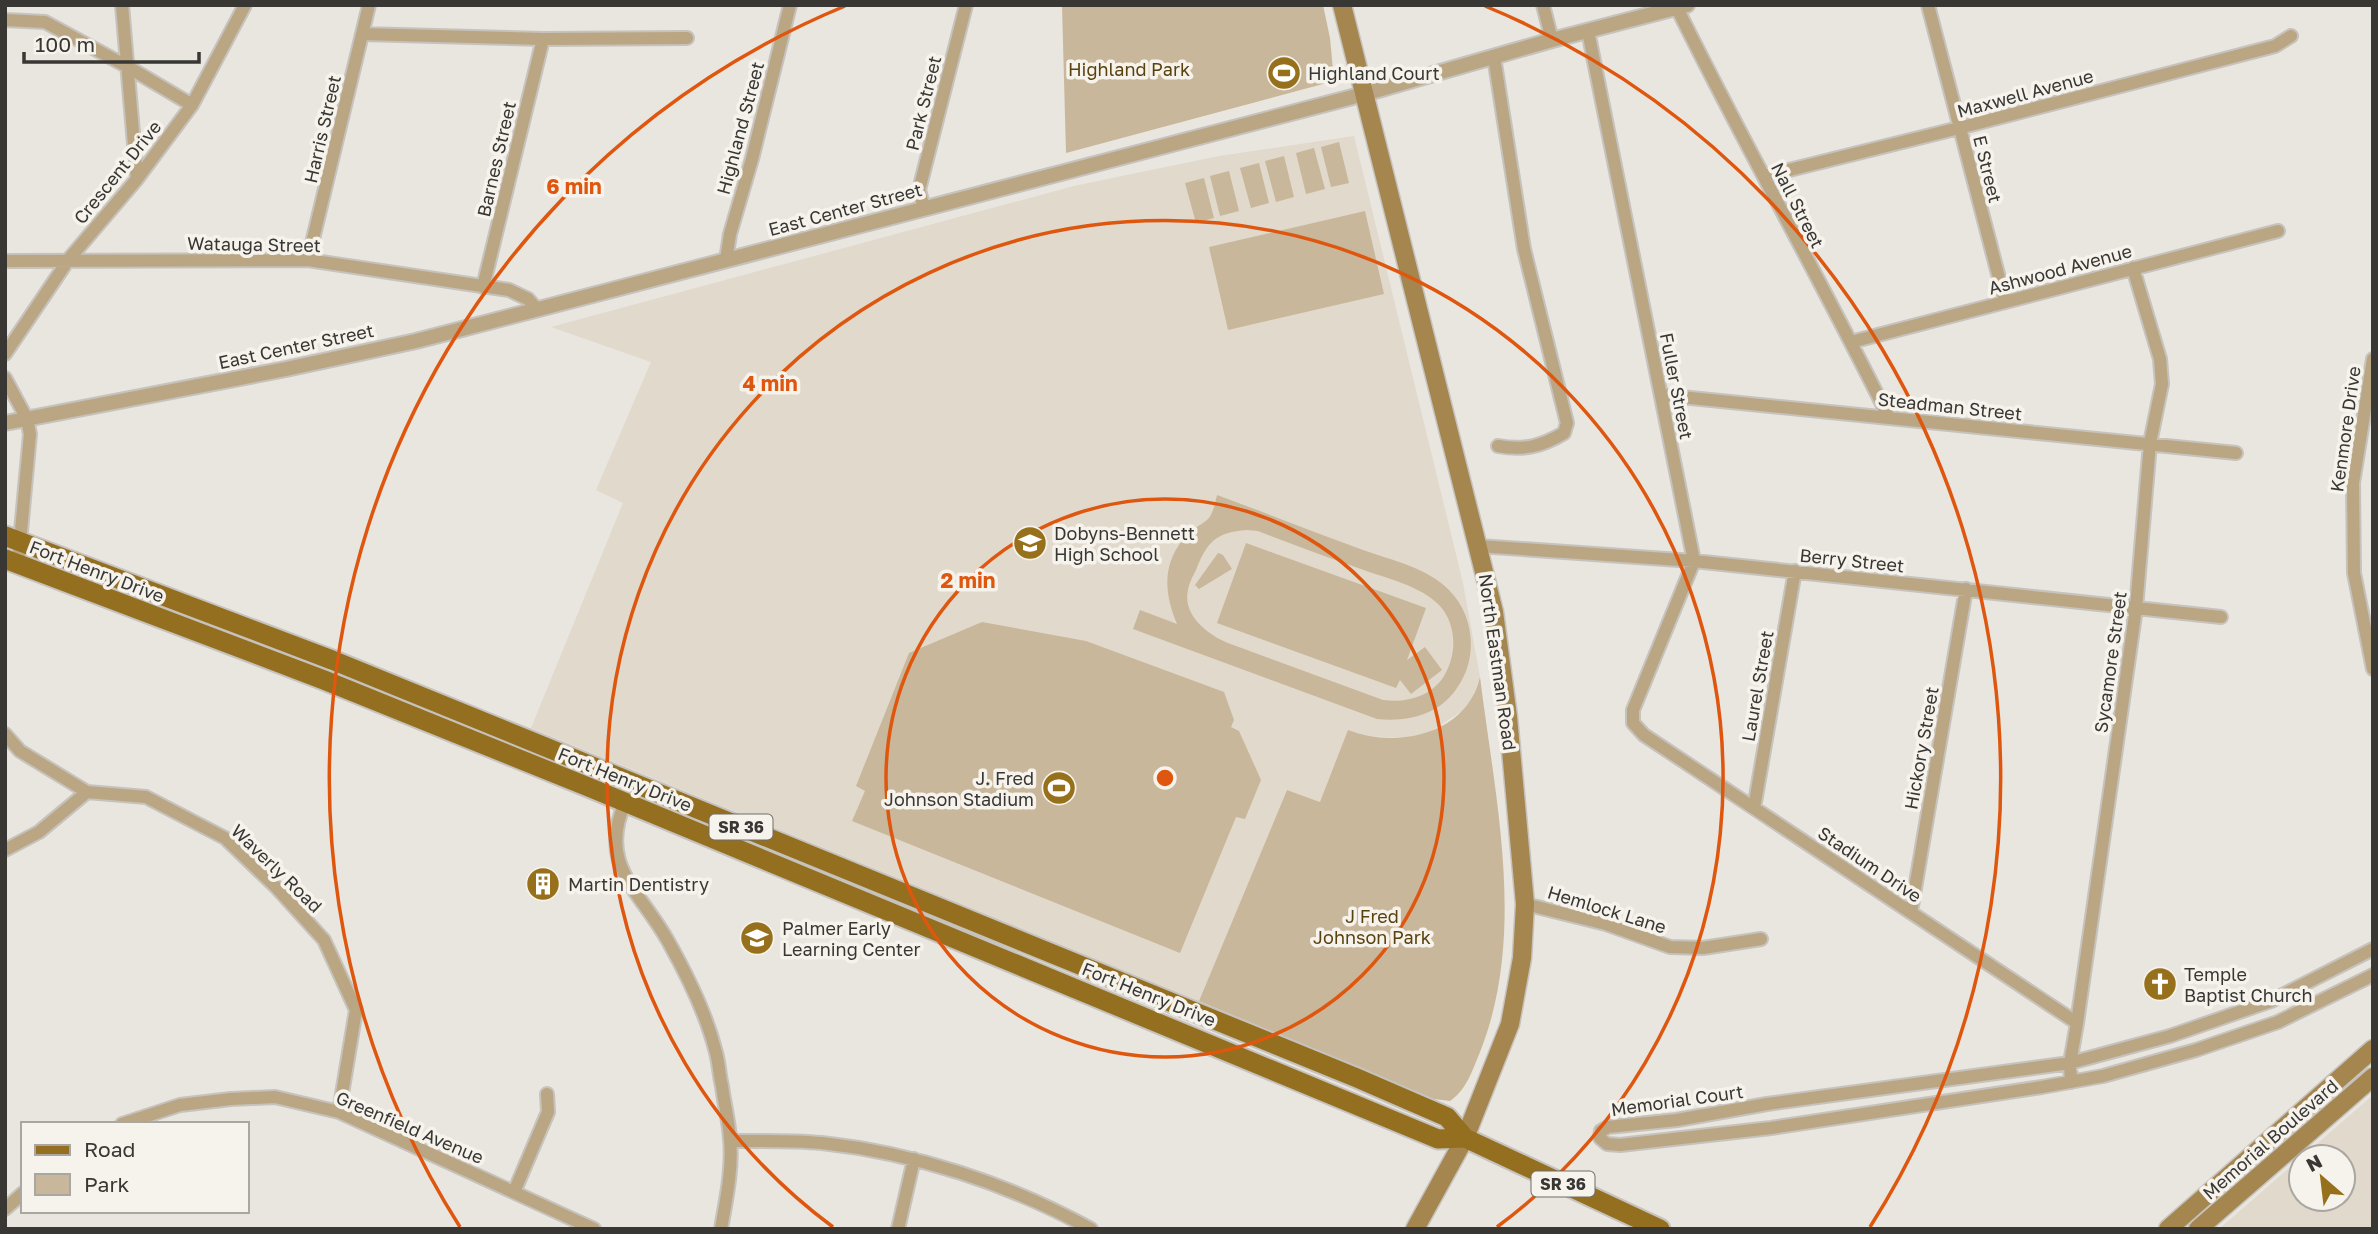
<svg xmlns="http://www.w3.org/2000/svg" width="2378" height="1234" font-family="'Golos Text',sans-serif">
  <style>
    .built { fill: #e0d9cc; fill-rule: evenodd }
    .green { fill: #c8b79a; fill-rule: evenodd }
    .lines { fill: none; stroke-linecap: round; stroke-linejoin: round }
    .minor-casing { stroke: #c6c2bd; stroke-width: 16 }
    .tertiary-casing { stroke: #c6c2bd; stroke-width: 18 }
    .secondary-casing { stroke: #c6c2bd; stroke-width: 21 }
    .primary-casing { stroke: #c6c2bd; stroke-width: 23 }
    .minor { stroke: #baa682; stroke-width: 12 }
    .tertiary { stroke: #baa682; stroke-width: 14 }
    .secondary { stroke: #a4864e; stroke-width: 18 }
    .primary { stroke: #946f1f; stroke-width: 19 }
    .ring { fill: none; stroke: #df570e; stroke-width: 3.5 }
    .labels { text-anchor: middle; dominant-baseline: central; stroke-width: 7; stroke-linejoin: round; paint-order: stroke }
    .shield { fill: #f6f2ec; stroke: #716f6b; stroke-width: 2 }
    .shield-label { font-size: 16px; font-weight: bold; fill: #383734 }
    .park-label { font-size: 18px; fill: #5a420e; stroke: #f6f2ec }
    .poi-label { font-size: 18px; fill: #383734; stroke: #f6f2ec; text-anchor: start }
    .street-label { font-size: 18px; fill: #383734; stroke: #f6f2ec }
    .centre { fill: #df570e; stroke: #f6f2ec; stroke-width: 3.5 }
    .ring-label { font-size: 21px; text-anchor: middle; font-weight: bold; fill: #df570e; stroke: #f6f2ec; stroke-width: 7; stroke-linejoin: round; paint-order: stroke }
  </style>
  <rect width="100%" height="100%" fill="#e9e5df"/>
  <path class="built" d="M1354,136L1463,583L1480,677L1472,699L1462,711L1428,733L1406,738L1364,736L1320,802L1287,790L1199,1001L531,728L623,503L596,490L651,362L551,327L1074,186L1219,156Z
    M2373,1095V1229H2219ZM2301,1157H2343V1199H2301Z"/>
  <path class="green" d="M1062,5H1323L1330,38L1334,81L1066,153Z
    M1339,142L1349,183L1331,187L1321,147Z
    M1314,148L1325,189L1306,194L1296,153Z
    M1284,156L1294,197L1276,202L1265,161Z
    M1259,163L1269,203L1251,208L1240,168Z
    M1229,171L1239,211L1220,216L1210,176Z
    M1204,178L1214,218L1196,223L1185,183Z
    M1365,211L1384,294L1228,330L1209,247Z
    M1217,495C1266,513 1314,532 1363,550C1391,560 1428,568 1449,590C1475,616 1478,659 1457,688C1439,715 1408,722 1377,719L1133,629L1140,610L1177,624C1163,591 1162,560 1189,533C1194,528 1201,525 1207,520C1213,515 1215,503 1217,495ZM1247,530L1258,531C1291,544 1325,556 1358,568C1385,578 1420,585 1440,606C1457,625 1457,655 1444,676C1431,697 1406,703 1383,700L1228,643C1208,635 1182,615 1188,590C1189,583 1193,576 1196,570C1207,542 1216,532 1247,530Z
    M1246,543L1426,608L1407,660L1425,647L1442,670L1411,694L1400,680L1396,688L1217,623Z
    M1218,553L1223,555L1232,569L1199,589L1195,585Z
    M982,622L1086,641L1224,692L1234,720L1231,727L1239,731L1261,780L1245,819L1236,817L1180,953L852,821L865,791L856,786L909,653Z
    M1480,677C1495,799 1527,934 1480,1052C1472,1071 1467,1089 1450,1101L1434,1099L1199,1001L1287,790L1320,802L1348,730C1396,749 1467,735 1480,677Z"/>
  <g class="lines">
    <g class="minor-casing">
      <path id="minor" d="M122,5L137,179
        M1543,5L1552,40
        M1928,5L2005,301
        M1677,8C1745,146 1821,280 1889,418
        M5,20L45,22L128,67L192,105
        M1588,31L1694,561L1633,710V723L1644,735L2077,1023
        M362,34L543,39L687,38
        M1494,57L1524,249L1567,423L1564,433C1542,446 1524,451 1498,446
        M1765,176L1959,128L2275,46L2291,36
        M924,208L919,190L966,5
        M308,260L369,5
        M726,260L730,234L752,159L790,5
        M5,261L308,260L509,290L528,299L536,308
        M483,287L543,39
        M1851,342L2278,231
        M5,354L69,259L137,179L192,105L245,5
        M2373,359L2353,483L2354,573L2373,669
        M5,378L27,419L30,434L18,563
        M1661,395L2236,453
        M1479,546L1694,561L2221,617
        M5,734L20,751L87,792L146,797L225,838L276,887L324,940L356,1010L339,1112
        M625,803C597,865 641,892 668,941C686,973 706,1014 715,1049C719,1061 719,1074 722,1086C724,1103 729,1121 730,1139C733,1168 726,1200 721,1229
        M1754,808L1795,571
        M5,850L39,832L87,792
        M1525,904L1606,924L1670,947L1703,948L1761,939
        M1911,912L1966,589
        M2373,949L2271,1001L2170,1036L2070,1063L1767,1104L1677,1120L1608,1127L1601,1131L1600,1138L1607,1144L1620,1145L1771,1128L2042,1087L2103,1076L2196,1050L2278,1022L2373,975
        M2071,1082L2070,1063L2077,1023L2136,608L2150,443L2162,384L2160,359L2133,268
        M122,1124L180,1105L231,1099L275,1097L339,1112L594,1229
        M731,1141C761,1141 792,1140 822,1143C915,1153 1009,1184 1091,1229
        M514,1192L548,1112L547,1094
        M5,1209L23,1193
        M898,1229L914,1159"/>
    </g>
    <g class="tertiary-casing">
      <path id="tertiary" d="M5,423L286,369L416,341L1364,94L1552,40L1687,5"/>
    </g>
    <g class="secondary-casing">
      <path id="secondary" d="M1342,5L1494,612L1508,717L1525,904L1522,958L1510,1024L1465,1138L1415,1229
        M2168,1229L2373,1049
        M2198,1229L2373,1077"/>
    </g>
    <g class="primary-casing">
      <path id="primary" d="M5,536L332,660L1357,1078L1447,1117L1465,1138L1660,1229
        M5,559L324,680L586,786L1438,1139L1465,1138"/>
    </g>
    <use href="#minor" class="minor"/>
    <use href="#tertiary" class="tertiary"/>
    <use href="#secondary" class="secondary"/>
    <use href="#primary" class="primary"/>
  </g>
  <g class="ring">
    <circle cx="1165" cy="778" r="279"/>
    <path d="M833 1227A558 558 0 1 1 1497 1227"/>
    <path d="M460 1227A836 836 0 0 1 845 6M1485 6A836 836 0 0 1 1870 1227"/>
  </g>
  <defs>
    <g id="stadium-disc" transform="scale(1.75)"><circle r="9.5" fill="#97701b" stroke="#f6f2ec"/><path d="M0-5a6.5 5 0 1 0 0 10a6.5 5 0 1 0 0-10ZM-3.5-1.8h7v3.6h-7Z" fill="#fff"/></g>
    <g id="school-disc" transform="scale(1.75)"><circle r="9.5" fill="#97701b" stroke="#f6f2ec"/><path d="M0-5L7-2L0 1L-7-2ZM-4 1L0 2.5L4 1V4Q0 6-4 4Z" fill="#fff"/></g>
    <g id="building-disc" transform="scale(1.75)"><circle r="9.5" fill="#97701b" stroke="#f6f2ec"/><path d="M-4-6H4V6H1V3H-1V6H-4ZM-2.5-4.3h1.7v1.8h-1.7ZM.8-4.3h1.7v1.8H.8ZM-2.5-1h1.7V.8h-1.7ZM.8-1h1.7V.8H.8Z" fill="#fff"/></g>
    <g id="church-disc" transform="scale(1.75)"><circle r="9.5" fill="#97701b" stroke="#f6f2ec"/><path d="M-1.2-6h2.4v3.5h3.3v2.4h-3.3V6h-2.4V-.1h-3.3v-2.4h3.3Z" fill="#fff"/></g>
  </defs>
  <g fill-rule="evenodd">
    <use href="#stadium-disc" x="1284" y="73"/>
    <use href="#school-disc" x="1030" y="543"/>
    <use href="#stadium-disc" x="1059" y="788"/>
    <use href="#building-disc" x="543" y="884"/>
    <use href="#school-disc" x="757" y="938"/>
    <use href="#church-disc" x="2160" y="984"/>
  </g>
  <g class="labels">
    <g class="shield">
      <rect x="709.5" y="814.5" width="63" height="25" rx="5"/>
      <rect x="1531.5" y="1171.5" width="63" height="25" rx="5"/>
    </g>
    <g class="shield-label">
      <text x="741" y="827">SR 36</text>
      <text x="1563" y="1184">SR 36</text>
    </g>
    <g class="park-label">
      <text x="1129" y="69">Highland Park</text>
      <text x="1372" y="916">J Fred<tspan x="1372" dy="21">Johnson Park</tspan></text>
    </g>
    <g class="poi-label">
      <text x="1308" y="73">Highland Court</text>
      <text x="1054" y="533">Dobyns-Bennett<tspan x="1054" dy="21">High School</tspan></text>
      <text x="1034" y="778" text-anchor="end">J. Fred<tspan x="1034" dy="21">Johnson Stadium</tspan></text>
      <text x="568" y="884">Martin Dentistry</text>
      <text x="782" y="928">Palmer Early<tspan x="782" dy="21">Learning Center</tspan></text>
      <text x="2184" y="974">Temple<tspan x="2184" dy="21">Baptist Church</tspan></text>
    </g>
    <g class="street-label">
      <text transform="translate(2025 93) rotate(-15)">Maxwell Avenue</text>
      <text transform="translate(923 103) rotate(-76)">Park Street</text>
      <text transform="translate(740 128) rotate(-75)">Highland Street</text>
      <text transform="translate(322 129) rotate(-77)">Harris Street</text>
      <text transform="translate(496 159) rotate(-77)">Barnes Street</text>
      <text transform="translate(1988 169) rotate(76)">E Street</text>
      <text transform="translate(117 172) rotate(-51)">Crescent Drive</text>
      <text transform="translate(1798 205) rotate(63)">Nall Street</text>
      <text transform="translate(845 209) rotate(-15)">East Center Street</text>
      <text transform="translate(254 244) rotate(1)">Watauga Street</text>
      <text transform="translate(2060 269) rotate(-15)">Ashwood Avenue</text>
      <text transform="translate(296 346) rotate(-12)">East Center Street</text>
      <text transform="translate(1677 386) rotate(79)">Fuller Street</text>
      <text transform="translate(1950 406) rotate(6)">Steadman Street</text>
      <text transform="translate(2345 429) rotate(-82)">Kenmore Drive</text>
      <text transform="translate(1852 560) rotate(6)">Berry Street</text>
      <text transform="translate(97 571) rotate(21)">Fort Henry Drive</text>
      <text transform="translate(1498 662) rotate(82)">North Eastman Road</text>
      <text transform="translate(2110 662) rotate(-82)">Sycamore Street</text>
      <text transform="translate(1757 686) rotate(-80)">Laurel Street</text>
      <text transform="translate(1921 748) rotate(-80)">Hickory Street</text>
      <text transform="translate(625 779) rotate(22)">Fort Henry Drive</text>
      <text transform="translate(1870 864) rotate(34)">Stadium Drive</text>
      <text transform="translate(277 868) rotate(44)">Waverly Road</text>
      <text transform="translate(1607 909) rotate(17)">Hemlock Lane</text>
      <text transform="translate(1149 994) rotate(22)">Fort Henry Drive</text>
      <text transform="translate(1677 1100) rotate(-8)">Memorial Court</text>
      <text transform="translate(410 1127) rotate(23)">Greenfield Avenue</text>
      <text transform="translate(2270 1139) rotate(-41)">Memorial Boulevard</text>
    </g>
  </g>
  <circle cx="1165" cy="778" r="10" class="centre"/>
  <g class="ring-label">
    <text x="574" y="194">6 min</text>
    <text x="770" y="391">4 min</text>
    <text x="968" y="588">2 min</text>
  </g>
  <rect width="2378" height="1234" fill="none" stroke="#383734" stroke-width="14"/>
  <rect x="21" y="1122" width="228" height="91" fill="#f6f2ec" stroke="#aaa7a2" stroke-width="2"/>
  <rect x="35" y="1145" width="35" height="10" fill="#946f1f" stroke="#aaa7a2" stroke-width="2"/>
  <text x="84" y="1157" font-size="21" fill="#383734">Road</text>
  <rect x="35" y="1174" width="35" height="21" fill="#c8b79a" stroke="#aaa7a2" stroke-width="2"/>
  <text x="84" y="1192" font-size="21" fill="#383734">Park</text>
  <g transform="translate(2322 1178) rotate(332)"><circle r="33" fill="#f6f2ec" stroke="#aaa7a2" stroke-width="2"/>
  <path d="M0-5L12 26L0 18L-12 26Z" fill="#97701b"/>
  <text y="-10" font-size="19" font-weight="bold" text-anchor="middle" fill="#383734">N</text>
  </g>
  <path d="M24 52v10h175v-10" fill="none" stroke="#383734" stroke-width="3.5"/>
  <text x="35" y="52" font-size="21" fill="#383734" stroke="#f6f2ec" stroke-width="5" paint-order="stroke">100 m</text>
</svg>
